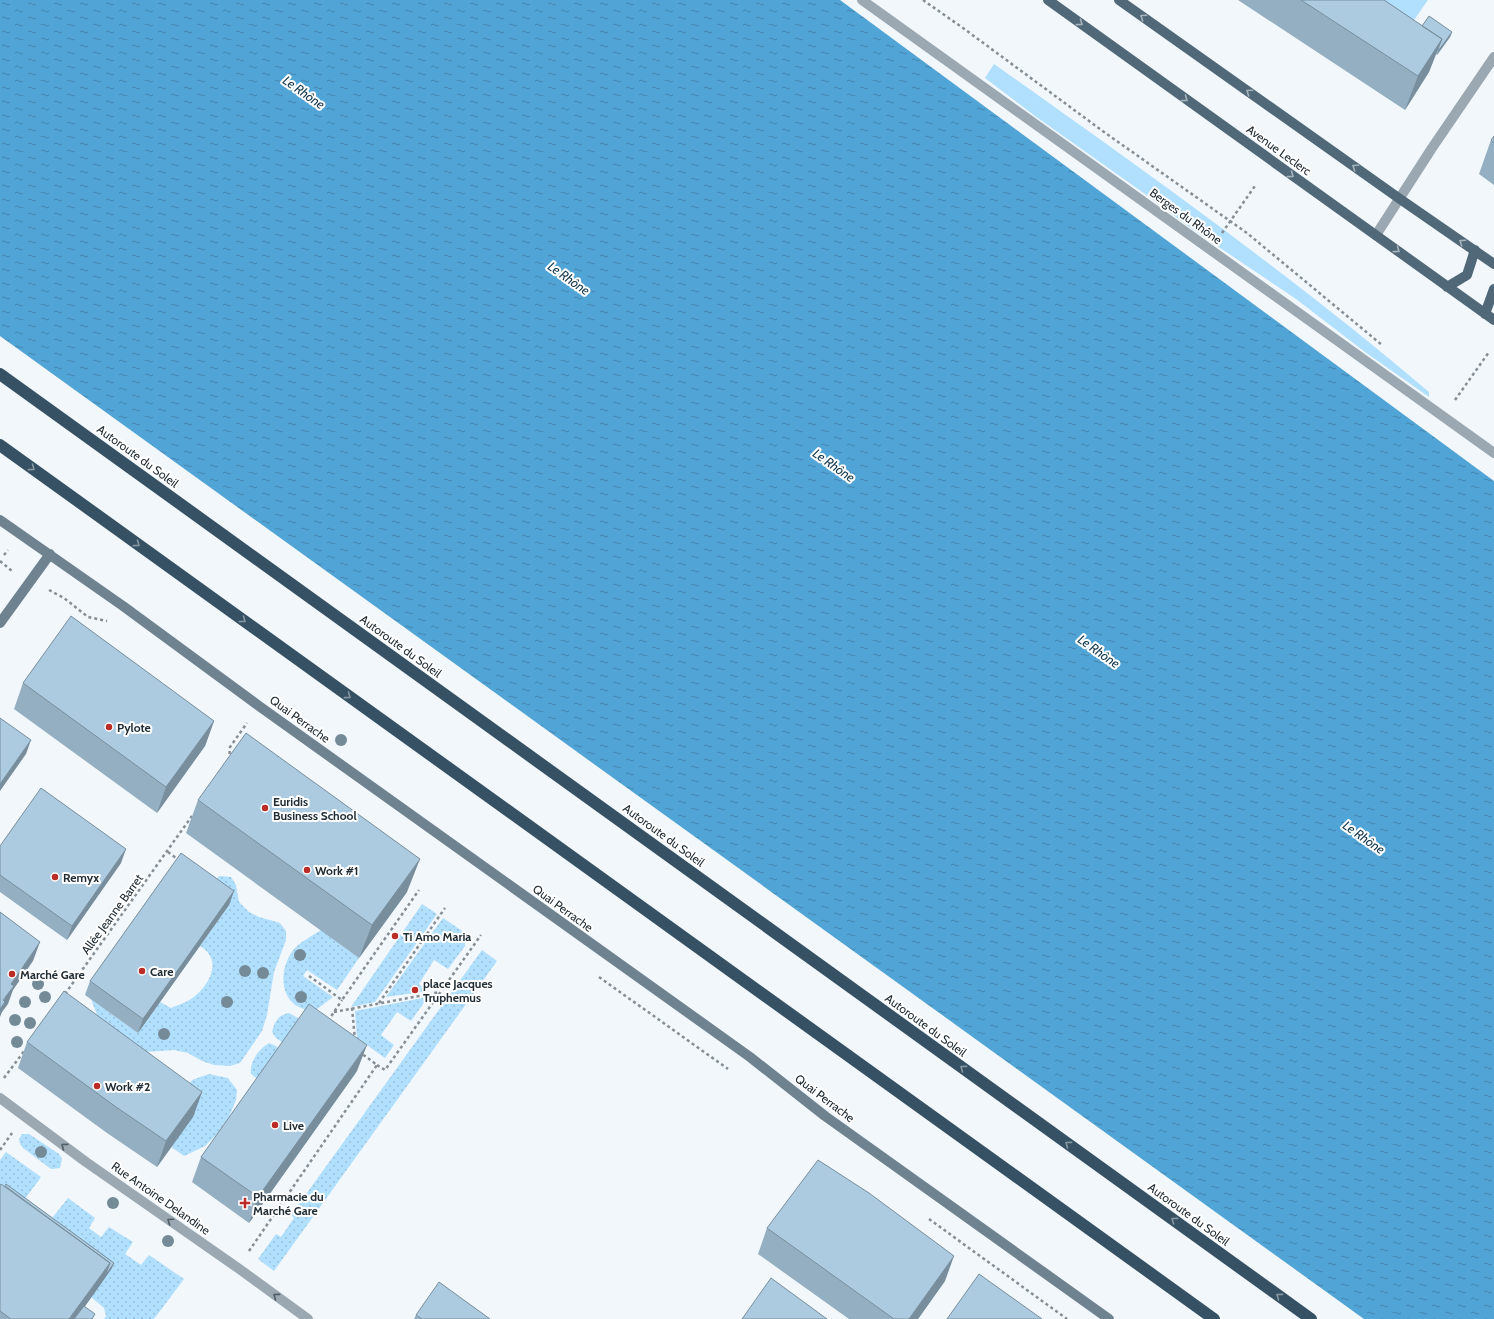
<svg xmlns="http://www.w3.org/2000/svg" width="1494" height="1319" font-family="Cabin,sans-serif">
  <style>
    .grass { fill: url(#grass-dots) }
    .garden { fill: #b1dffe }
    .water { fill: url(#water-ripples) }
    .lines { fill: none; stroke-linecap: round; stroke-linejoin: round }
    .path { stroke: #858e94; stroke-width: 2.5; stroke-dasharray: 3 3; stroke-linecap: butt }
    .lane { stroke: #9ba8b1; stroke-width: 10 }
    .street { stroke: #9ba8b1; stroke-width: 10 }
    .secondary { stroke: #6f8290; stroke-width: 10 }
    .primary { stroke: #506878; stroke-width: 10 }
    .highway { stroke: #365163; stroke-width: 12 }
    .tree { fill: #748a97 }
    .wall { fill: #94afc1 }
    .shaded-wall { fill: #788e9d }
    .building { fill: #accbe0; stroke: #788e9d }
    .oneway { stroke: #a8b4bc }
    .oneway2 { stroke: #8697a1 }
    .oneway3 { stroke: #525e67 }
    .poi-dot { fill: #bb2c26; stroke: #fff; stroke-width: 1.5 }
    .labels { text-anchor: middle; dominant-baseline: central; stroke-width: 4; stroke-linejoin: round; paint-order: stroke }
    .street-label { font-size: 12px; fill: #212d35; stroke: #fff }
    .poi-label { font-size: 12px; font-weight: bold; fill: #212d35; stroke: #fff; text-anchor: start }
    .water-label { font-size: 13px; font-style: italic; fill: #173a50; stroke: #fff }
  </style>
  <defs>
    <pattern id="grass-dots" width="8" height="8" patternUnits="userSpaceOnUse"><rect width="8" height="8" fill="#b1dffe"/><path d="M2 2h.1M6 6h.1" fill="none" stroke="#98c0da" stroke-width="1.8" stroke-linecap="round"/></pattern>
    <pattern id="water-ripples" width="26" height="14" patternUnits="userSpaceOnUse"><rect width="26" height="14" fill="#51a4d6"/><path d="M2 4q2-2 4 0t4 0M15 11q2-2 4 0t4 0" fill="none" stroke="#4386ae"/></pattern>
  </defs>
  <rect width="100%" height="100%" fill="#f1f7fb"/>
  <path class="grass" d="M219,876L231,877L236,885L239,902L249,912L259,917L280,923L286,931V940L274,972L267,1015L262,1031L240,1063L230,1066L214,1065L202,1061L188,1053L174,1050L144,1052L100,1023L91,999L138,1033L160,1002L171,1008C177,1005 185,1003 191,999C209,987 224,960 200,946L229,905L208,890Z
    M422,904L437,914L375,1002L351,1007Z
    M443,918L465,933V946L448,969L434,960L419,984L428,991L386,997Z
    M321,930L359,958L337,990L307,970L303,976L333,997L312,1013C307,1010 300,1008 295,1005C278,991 281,964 295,948C302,941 312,936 321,930Z
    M482,950L497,961L274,1271L258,1259L276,1234L281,1237L294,1218L291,1215Z
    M428,997L411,1021L397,1012L381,1035L394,1045L385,1058L357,1038L355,1011Z
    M289,1013L298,1018L304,1023L288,1046L276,1038L272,1032C275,1021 278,1015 289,1013Z
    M269,1043L276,1046L283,1053L262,1082L251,1074C249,1062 259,1049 269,1043Z
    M209,1074L228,1078L237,1090L236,1100L229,1117L216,1135L205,1146L184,1156L171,1147L175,1104L192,1080Z
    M22,1134H29L59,1154L62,1159L60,1168L51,1169L23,1148L20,1144L19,1139Z
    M6,1152L41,1177L22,1203L0,1195V1160Z
    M68,1198L95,1218L89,1228L101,1237L109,1227L133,1242L125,1254L141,1265L149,1255L184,1279L154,1319H104L106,1316L104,1308L91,1297L49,1222Z"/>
  <path class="garden" d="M1351,0H1428L1403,36Z
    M994,64C1142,169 1290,274 1429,392V397L1365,352L1296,299L1192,229L1145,194L1035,116L985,78Z"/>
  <path class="water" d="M0,0H840L1494,481V1319H1364L0,336Z"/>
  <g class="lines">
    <path class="path" d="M923,0L963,28L1104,132L1247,233L1382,345
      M1222,233L1255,186
      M1455,400L1489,352
      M4,555L8,550
      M0,561L12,571
      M49,590L64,598L88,617L107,621
      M229,760L230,747L247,723
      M168,852L180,861
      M309,976L342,1000L419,890
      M599,977L728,1069
      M65,994L192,816
      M379,1003L445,908
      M352,1008L355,1040
      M334,1012L440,992
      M328,1021L342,1000
      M377,1065L385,1070L481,935
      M4,1078L25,1050
      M0,1150L12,1133
      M929,1219L1067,1319
      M249,1251L377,1065L361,1053"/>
    <path class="lane" d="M1376,235L1432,148L1494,57"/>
    <path class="street" d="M862,0L1494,453
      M0,1098L86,1162L238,1268L308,1319"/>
    <path class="secondary" d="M0,520L123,606L259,706L750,1057L825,1116L1109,1319
      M0,623L50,554"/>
    <path class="primary" d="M1048,0L1494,320
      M1119,0L1400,199L1494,264
      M1447,287L1467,275L1475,250
      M1485,314L1494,289"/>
    <path class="highway" d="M0,374L1311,1319
      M0,445L1214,1319"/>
  </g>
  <g class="tree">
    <circle cx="341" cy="740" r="6"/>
    <circle cx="300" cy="955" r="6"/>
    <circle cx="245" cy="971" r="6"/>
    <circle cx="263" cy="973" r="6"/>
    <circle cx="38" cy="984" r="6"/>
    <circle cx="45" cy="997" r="6"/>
    <circle cx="301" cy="997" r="6"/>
    <circle cx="25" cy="1002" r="6"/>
    <circle cx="227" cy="1002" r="6"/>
    <circle cx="15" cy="1020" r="6"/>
    <circle cx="30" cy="1023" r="6"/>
    <circle cx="164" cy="1034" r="6"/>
    <circle cx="17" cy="1042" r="6"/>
    <circle cx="41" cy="1152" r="6"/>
    <circle cx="113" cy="1203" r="6"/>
    <circle cx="168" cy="1241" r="6"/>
  </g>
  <path class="wall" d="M1238,0H1384L1422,26L1452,32L1450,37L1437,55L1436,54L1429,72L1405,110Z
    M1494,136V185L1479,174L1491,140Z
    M23,683L214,721L205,746L157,813L14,709Z
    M198,800L407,892L359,958L186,833Z
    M0,846L121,863L67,940L0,892Z
    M234,891L229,905L138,1033L85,995L90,981Z
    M27,1042L202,1092L193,1117L157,1167L107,1133L18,1068Z
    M357,1071L249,1223L192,1182L201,1157Z
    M0,1186L112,1268L84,1307L93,1319H0Z
    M767,1228L945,1281L918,1319H849L758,1254Z
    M416,1315L490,1319H414Z"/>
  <path class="shaded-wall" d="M1452,32L1450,37L1437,55L1439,50Z
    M1442,39L1429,72L1405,110L1418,76Z
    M214,721L205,746L157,813L166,787Z
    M31,740L26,754L0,791V784Z
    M126,849L121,863L67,940L72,926Z
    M420,859L407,892L359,958L372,925Z
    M234,891L229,905L138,1033L143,1019Z
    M40,942L33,961L13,990L8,1004L2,1012L0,1017V1009L11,984Z
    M367,1045L357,1071L249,1223L258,1197Z
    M202,1092L193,1117L157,1167L166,1141Z
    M954,1256L945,1281L918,1319H909Z
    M110,1263H114L112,1268L103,1281L76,1319H69Z"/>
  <path class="building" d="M1301,0H1384L1442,39L1418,76Z
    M1429,16L1452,32L1439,50L1438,49L1442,39L1422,26Z
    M1494,136V143L1491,140Z
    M71,616L214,721L166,787L23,683Z
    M0,718L31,740L0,784Z
    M246,733L420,859L372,925L198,800Z
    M41,788L126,849L72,926L0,875V846Z
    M181,853L234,891L143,1019L90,981Z
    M0,912L40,942L11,984L14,986L3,1000L5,1002L0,1009Z
    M64,991L202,1092L166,1141L116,1107L27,1042Z
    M309,1004L367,1045L258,1197L201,1157Z
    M818,1160L869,1193L954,1256L909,1319H894L767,1228Z
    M1,1184L110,1263L69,1319H11L0,1311V1186Z
    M6,1184L114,1263L105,1276L110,1263L5,1186Z
    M979,1274L1042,1319H947Z
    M771,1278L827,1319H742Z
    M439,1282L490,1319H422L416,1315Z
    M84,1306L95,1314L92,1319H74Z"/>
  <defs><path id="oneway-chevron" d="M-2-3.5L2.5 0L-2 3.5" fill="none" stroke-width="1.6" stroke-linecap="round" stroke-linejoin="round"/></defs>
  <g class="oneway">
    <use href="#oneway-chevron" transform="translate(1143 17) rotate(-145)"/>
    <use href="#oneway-chevron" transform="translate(1080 23) rotate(36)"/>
    <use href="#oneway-chevron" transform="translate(1249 92) rotate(-145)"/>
    <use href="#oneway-chevron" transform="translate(1185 99) rotate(36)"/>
    <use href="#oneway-chevron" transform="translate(1355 167) rotate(-145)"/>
    <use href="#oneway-chevron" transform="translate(1291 175) rotate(36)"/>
    <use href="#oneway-chevron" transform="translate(1462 242) rotate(-146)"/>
    <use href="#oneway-chevron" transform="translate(1397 250) rotate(36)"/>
  </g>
  <g class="oneway2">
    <use href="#oneway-chevron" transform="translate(32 468) rotate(36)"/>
    <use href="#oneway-chevron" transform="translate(137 544) rotate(36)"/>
    <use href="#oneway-chevron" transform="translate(243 620) rotate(36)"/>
    <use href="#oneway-chevron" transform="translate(348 696) rotate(36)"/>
    <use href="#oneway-chevron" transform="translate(963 1068) rotate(-144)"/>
    <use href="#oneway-chevron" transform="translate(1068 1144) rotate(-144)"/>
    <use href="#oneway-chevron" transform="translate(1174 1220) rotate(-144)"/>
    <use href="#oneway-chevron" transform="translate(1279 1296) rotate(-144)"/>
  </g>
  <g class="oneway3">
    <use href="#oneway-chevron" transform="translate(64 1146) rotate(-143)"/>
    <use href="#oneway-chevron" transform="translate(170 1221) rotate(-145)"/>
    <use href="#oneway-chevron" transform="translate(276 1296) rotate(-144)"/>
  </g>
  <g class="poi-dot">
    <circle cx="109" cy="727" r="4"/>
    <circle cx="265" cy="808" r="4"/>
    <circle cx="307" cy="870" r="4"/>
    <circle cx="55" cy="877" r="4"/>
    <circle cx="395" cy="936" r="4"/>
    <circle cx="142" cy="971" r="4"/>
    <circle cx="12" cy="974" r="4"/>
    <circle cx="415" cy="990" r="4"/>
    <circle cx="97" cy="1086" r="4"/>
    <circle cx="275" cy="1125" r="4"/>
    <path d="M243 1197h4v4h4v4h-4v4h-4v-4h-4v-4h4z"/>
  </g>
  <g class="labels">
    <g class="street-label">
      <text transform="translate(1279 150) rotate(36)">Avenue Leclerc</text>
      <text transform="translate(1186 216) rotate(36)">Berges du Rhône</text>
      <text transform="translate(138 456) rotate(36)">Autoroute du Soleil</text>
      <text transform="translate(401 646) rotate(36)">Autoroute du Soleil</text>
      <text transform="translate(300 719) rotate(36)">Quai Perrache</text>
      <text transform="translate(664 835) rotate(36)">Autoroute du Soleil</text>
      <text transform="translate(563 908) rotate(36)">Quai Perrache</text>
      <text transform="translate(112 914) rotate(-54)">Allée Jeanne Barret</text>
      <text transform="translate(926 1025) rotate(36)">Autoroute du Soleil</text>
      <text transform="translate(825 1098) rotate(37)">Quai Perrache</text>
      <text transform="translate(161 1198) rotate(35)">Rue Antoine Delandine</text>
      <text transform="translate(1189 1214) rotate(36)">Autoroute du Soleil</text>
    </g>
    <g class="poi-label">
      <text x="117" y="727">Pylote</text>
      <text x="273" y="801">Euridis<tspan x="273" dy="14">Business School</tspan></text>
      <text x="315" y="870">Work #1</text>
      <text x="63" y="877">Remyx</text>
      <text x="403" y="936">Ti Amo Maria</text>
      <text x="150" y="971">Care</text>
      <text x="20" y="974">Marché Gare</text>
      <text x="423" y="983">place Jacques<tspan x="423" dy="14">Truphemus</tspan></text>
      <text x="105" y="1086">Work #2</text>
      <text x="283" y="1125">Live</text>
      <text x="253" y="1196">Pharmacie du<tspan x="253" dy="14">Marché Gare</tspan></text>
    </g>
    <g class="water-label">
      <text transform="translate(304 92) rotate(35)">Le Rhône</text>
      <text transform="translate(569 278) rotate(35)">Le Rhône</text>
      <text transform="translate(834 465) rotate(35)">Le Rhône</text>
      <text transform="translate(1099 651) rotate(35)">Le Rhône</text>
      <text transform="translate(1364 837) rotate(35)">Le Rhône</text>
    </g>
  </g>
</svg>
